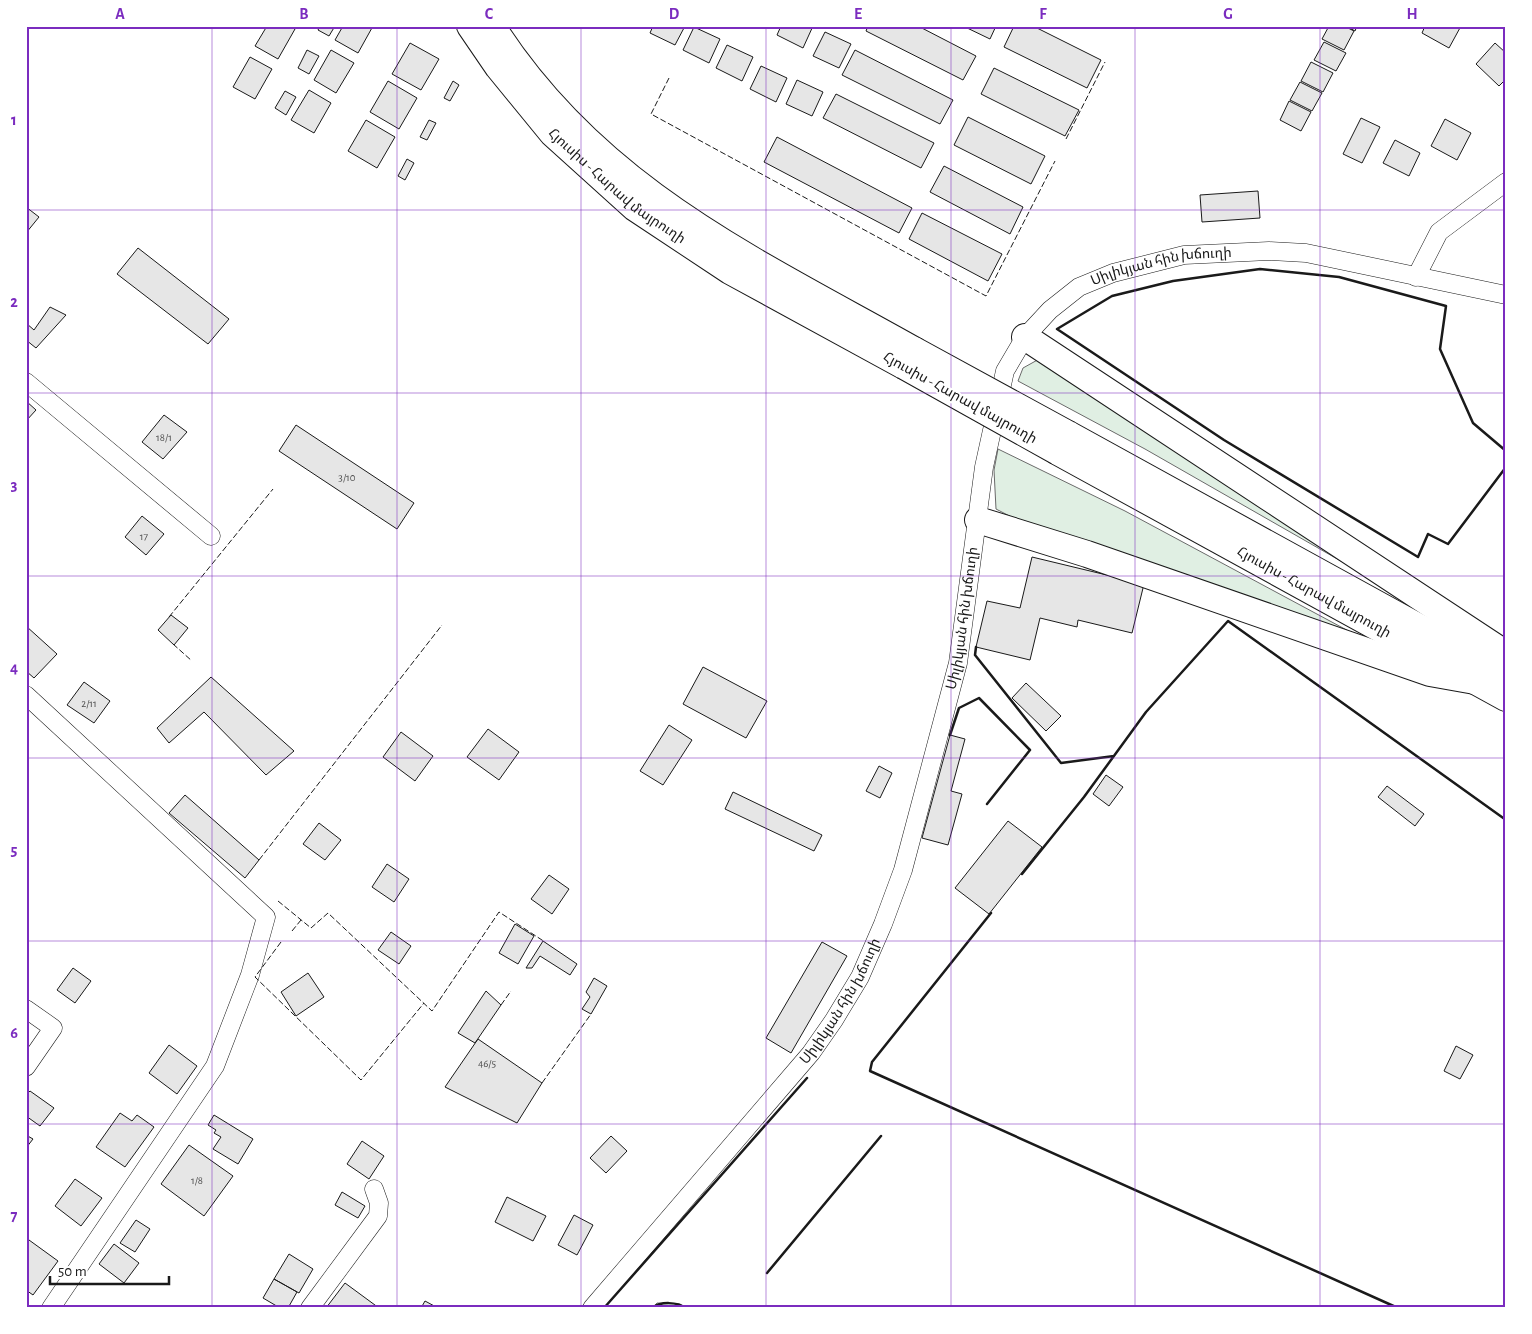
<svg xmlns="http://www.w3.org/2000/svg" width="1532" height="1334" font-family="'Alegreya Sans','Noto Sans Armenian',sans-serif">
  <style>
    .green { fill: #e0efe3; stroke: #6a6a6a }
    .building { fill: #e6e6e6; stroke: #1a1a1a }
    .lines { fill: none; stroke-linecap: round; stroke-linejoin: round }
    .minor-casing { stroke: #1a1a1a; stroke-width: 19 }
    .highway-casing { stroke: #1a1a1a; stroke-width: 28 }
    .minor { stroke: #fff; stroke-width: 18 }
    .highway { stroke: #fff; stroke-width: 26 }
    .highway-bridge-casing { stroke: #1a1a1a; stroke-width: 28; stroke-linecap: butt }
    .highway-bridge { stroke: #fff; stroke-width: 26 }
    .fence { stroke: #1a1a1a; stroke-width: 1; stroke-dasharray: 6 2.5; stroke-linecap: butt }
    .wall { stroke: #1a1a1a; stroke-width: 2.5 }
    .grid { fill: none; stroke: #7b2cbf; stroke-width: 1; stroke-opacity: 0.55 }
    .labels { text-anchor: middle; dominant-baseline: central; stroke-width: 4; stroke-linejoin: round; paint-order: stroke }
    .number-label { font-size: 11px; fill: #4d4d4d }
    .street-label { font-size: 14px; fill: #1a1a1a; stroke: #fff }
    .neatline { fill: none; stroke: #7b2cbf; stroke-width: 2 }
    .grid-label { font-size: 16px; text-anchor: middle; font-weight: bold; fill: #7b2cbf }
  </style>
  <rect width="100%" height="100%" fill="#fff"/>
  <path class="green" d="M1041,358L1416,604L1145,449L1018,381L1023,368Z
    M998,449L1125,511L1369,642L1025,524L996,509L994,470Z
    M657,1303L680,1304L686,1308H652Z"/>
  <path class="building" d="M267,26H290L295,29L278,59L255,46Z
    M320,26H335L329,36L318,30Z
    M343,26H373L358,53L335,40Z
    M653,26H685L675,45L650,33Z
    M781,26H813L803,48L777,35Z
    M868,26H918L976,56L963,80L866,31Z
    M963,26H996L990,39Z
    M1014,26H1033L1101,60L1087,88L1004,47Z
    M1329,26H1344L1354,31L1344,50L1322,39Z
    M1346,26H1357L1355,31Z
    M1425,26H1461L1449,48L1422,33Z
    M694,27L720,39L709,63L683,50Z
    M825,32L851,44L839,68L813,56Z
    M1324,42L1346,53L1336,71L1314,60Z
    M410,43L439,59L421,90L392,74Z
    M1495,43L1506,53V79L1499,86L1476,64Z
    M727,45L753,57L742,81L716,68Z
    M307,50L319,56L309,74L298,68Z
    M331,50L354,63L336,93L314,80Z
    M855,50L953,100L940,124L842,75Z
    M250,57L272,69L255,99L233,87Z
    M1311,62L1333,73L1323,92L1301,81Z
    M761,66L787,78L776,102L750,89Z
    M994,68L1079,110L1065,136L981,94Z
    M797,80L823,92L812,116L786,104Z
    M388,81L417,98L399,129L370,112Z
    M453,81L459,85L450,101L444,98Z
    M1300,82L1322,93L1312,111L1290,100Z
    M309,90L331,103L314,133L291,120Z
    M285,91L296,97L286,115L275,108Z
    M836,94L934,143L921,168L823,118Z
    M1289,101L1311,112L1301,131L1280,120Z
    M968,117L1045,156L1031,184L954,145Z
    M1361,118L1380,127L1362,163L1343,154Z
    M1445,119L1471,133L1457,160L1431,146Z
    M366,120L395,137L377,168L348,151Z
    M429,120L436,123L427,140L420,137Z
    M777,137L912,208L899,233L764,162Z
    M1395,140L1420,153L1409,176L1383,163Z
    M407,159L414,163L405,180L398,176Z
    M944,166L1023,207L1010,234L930,192Z
    M1258,191L1260,218L1202,222L1200,195Z
    M26,207L39,217L26,233Z
    M922,213L1002,254L988,281L909,239Z
    M138,248L229,319L208,344L117,274Z
    M50,307L66,315L36,348L26,340V323L34,330Z
    M26,401L36,410L26,421Z
    M164,415L187,432L163,459L142,442Z
    M296,425L414,503L397,529L279,451Z
    M142,516L164,534L146,555L125,537Z
    M1032,557L1144,584L1132,633L1078,620L1077,627L1040,618L1030,660L976,647L987,601L1020,608Z
    M171,615L188,628L174,645L158,630Z
    M26,626L57,654L34,678L26,671Z
    M703,667L767,701L746,738L683,704Z
    M211,677L294,751L266,775L204,712L169,743L157,728Z
    M84,682L110,701L94,723L67,705Z
    M1026,683L1061,716L1046,731L1012,698Z
    M669,725L692,740L663,785L640,771Z
    M488,729L519,752L499,780L467,757Z
    M401,732L433,756L415,781L383,757Z
    M950,735L965,739L951,791L962,794L948,845L922,838Z
    M879,766L892,773L880,798L866,791Z
    M1106,775L1123,787L1109,806L1093,794Z
    M1387,786L1424,814L1415,826L1378,797Z
    M733,792L822,835L814,851L725,809Z
    M185,795L259,860L245,878L169,813Z
    M1008,821L1042,847L989,914L955,888Z
    M319,823L341,840L325,860L303,844Z
    M387,864L409,879L394,902L372,887Z
    M549,875L569,889L552,914L531,899Z
    M515,924L534,936L518,964L499,953Z
    M391,932L411,946L399,964L378,950Z
    M543,941L577,964L570,975L540,956L532,968H526Z
    M822,942L847,956L791,1053L766,1038Z
    M73,968L91,981L75,1003L57,990Z
    M308,973L324,997L296,1016L281,992Z
    M594,978L607,986L591,1014L582,1009L590,997L586,992Z
    M486,991L501,1005L475,1043L458,1033Z
    M478,1039L542,1083L517,1123L445,1087Z
    M169,1045L197,1066L177,1094L149,1073Z
    M1456,1046L1473,1055L1460,1079L1444,1071Z
    M30,1091L54,1108L40,1126L26,1116V1095Z
    M120,1113L132,1121L137,1115L154,1127L125,1167L96,1147Z
    M214,1115L253,1139L238,1164L213,1149L221,1137L214,1133L216,1130L208,1125Z
    M26,1135L33,1139L26,1148Z
    M611,1136L627,1151L606,1173L590,1158Z
    M362,1141L384,1156L369,1179L347,1164Z
    M189,1145L233,1176L204,1216L161,1184Z
    M75,1179L102,1198L81,1226L55,1206Z
    M342,1192L365,1206L358,1218L335,1205Z
    M507,1197L546,1216L533,1241L495,1222Z
    M574,1215L593,1225L577,1255L558,1245Z
    M136,1220L150,1229L135,1252L120,1243Z
    M29,1240L58,1261L33,1295L26,1290V1244Z
    M114,1244L139,1263L124,1283L99,1264Z
    M289,1254L313,1269L299,1293L274,1279Z
    M274,1279L297,1292L288,1308H280L263,1298Z
    M345,1283L379,1308H326Z
    M425,1301L438,1308H421Z"/>
  <g class="lines">
    <g class="minor-casing">
      <g id="minor">
        <path d="M1416,277L1439,232L1506,182"/>
        <path d="M26,382L211,536"/>
        <path d="M26,695L266,917L250,975L215,1066L51,1308"/>
        <path d="M26,1009L53,1028L26,1067"/>
        <path d="M310,1308L378,1216L379,1203L374,1189"/>
        <path id="s1" d="M592,1308L811,1053L834,1020L860,977L883,924L903,870L958,663L984,467L1005,371L1025,337L1050,310L1079,287L1113,273L1184,255L1269,251L1306,253L1506,295"/>
      </g>
    </g>
    <g class="highway-casing">
      <g id="highway">
        <path id="s2" d="M470,26L498,67L552,133L635,208L730,271L904,366"/>
        <path d="M492,26C596,189 752,259 914,350"/>
        <path d="M1025,337L1506,654"/>
        <path d="M1068,434L1506,675"/>
        <path id="s3" d="M1058,452L1506,698"/>
        <path d="M978,520L1087,554L1430,673L1475,681"/>
      </g>
    </g>
    <use href="#minor" class="minor"/>
    <use href="#highway" class="highway"/>
    <g class="highway-bridge-casing">
      <path id="highway-bridge" d="M914,350L1068,434
        M904,366L1058,452"/>
    </g>
    <use href="#highway-bridge" class="highway-bridge"/>
    <path class="fence" d="M669,78L651,114L986,296L1055,161
      M1066,139L1105,62
      M169,617L273,489
      M173,644L192,661
      M259,860L442,625
      M278,901L311,928L328,913L432,1011L499,912L545,942
      M292,931L301,920
      M281,942L255,977L361,1080L424,1003
      M501,1005L511,991
      M542,1083L591,1014"/>
    <path class="wall" d="M1506,451L1473,423L1440,349L1446,306L1339,277L1260,269L1173,281L1112,296L1057,329L1224,440L1418,557L1428,534L1448,544L1506,467
      M976,647L975,655L1061,763L1114,756
      M950,735L959,708L979,698L1030,750L987,804
      M1022,874L1084,797L1146,712L1228,621L1506,820
      M991,913L872,1062L870,1071L1398,1308
      M767,1273L881,1136
      M604,1308L807,1078
      M652,1308C661,1301 677,1302 686,1308"/>
  </g>
  <path class="grid" d="M212,26V1308M397,26V1308M581,26V1308M766,26V1308M951,26V1308M1135,26V1308M1320,26V1308M26,210H1506M26,393H1506M26,576H1506M26,758H1506M26,941H1506M26,1124H1506"/>
  <g class="labels">
    <g class="number-label">
      <text x="164" y="437">18/1</text>
      <text x="347" y="477">3/10</text>
      <text x="144" y="536">17</text>
      <text x="89" y="703">2/11</text>
      <text x="487" y="1063">46/5</text>
      <text x="197" y="1180">1/8</text>
    </g>
    <g class="street-label">
      <text stroke="none"><textPath href="#s2" startOffset="219">Հյուսիս - Հարավ մայրուղի</textPath></text>
      <text stroke="none"><textPath href="#s1" startOffset="1251">Սիլիկյան հին խճուղի</textPath></text>
      <text transform="translate(960 398) rotate(29)">Հյուսիս - Հարավ մայրուղի</text>
      <text stroke="none"><textPath href="#s3" startOffset="292">Հյուսիս - Հարավ մայրուղի</textPath></text>
      <text stroke="none"><textPath href="#s1" startOffset="801">Սիլիկյան հին խճուղի</textPath></text>
      <text stroke="none"><textPath href="#s1" startOffset="396">Սիլիկյան հին խճուղի</textPath></text>
    </g>
  </g>
  <rect width="1532" height="1334" fill="none" stroke="#ffffff" stroke-width="55"/>
  <path d="M50 1276v8h119v-8" fill="none" stroke="#1a1a1a" stroke-width="2.5"/>
  <text x="58" y="1276" font-size="15" fill="#1a1a1a" stroke="#ffffff" stroke-width="4" paint-order="stroke">50 m</text>
  <rect x="28" y="28" width="1476" height="1278" class="neatline"/>
  <g class="grid-label">
    <text x="120" y="19">A</text>
    <text x="304" y="19">B</text>
    <text x="489" y="19">C</text>
    <text x="674" y="19">D</text>
    <text x="858" y="19">E</text>
    <text x="1043" y="19">F</text>
    <text x="1228" y="19">G</text>
    <text x="1412" y="19">H</text>
    <text x="14" y="125">1</text>
    <text x="14" y="307">2</text>
    <text x="14" y="490">3</text>
    <text x="14" y="673">4</text>
    <text x="14" y="855">5</text>
    <text x="14" y="1038">6</text>
    <text x="14" y="1221">7</text>
  </g>
</svg>
